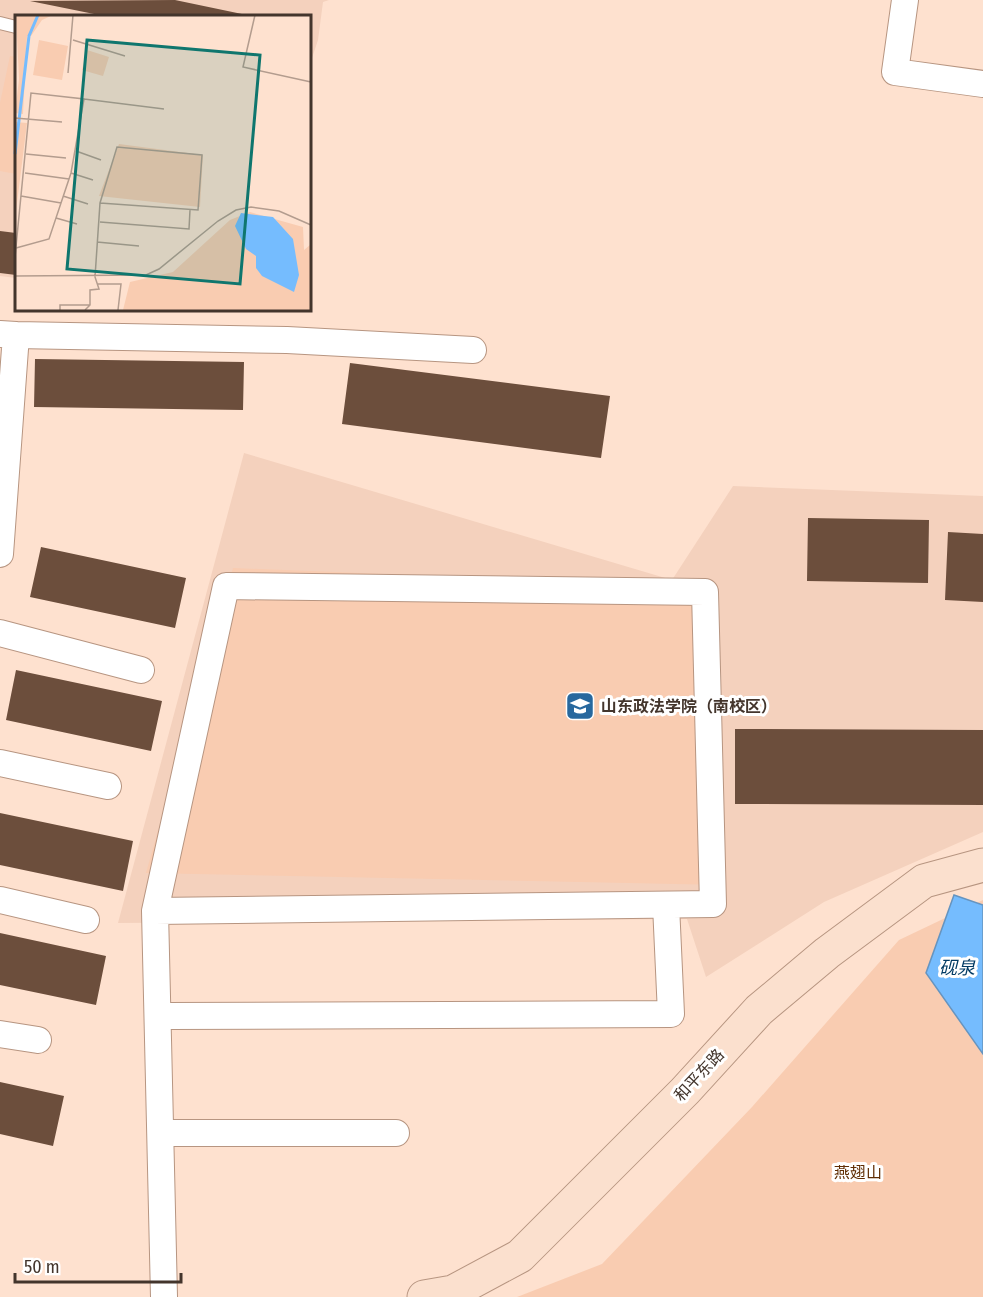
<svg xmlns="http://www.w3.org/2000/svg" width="983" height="1297" font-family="'Fira Sans Condensed','Noto Sans SC',sans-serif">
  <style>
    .built { fill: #f4d1bd }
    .green { fill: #f9ccb1 }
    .water { fill: #75bcfe; stroke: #6694bf; stroke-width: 1.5 }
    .building { fill: #6c4e3c }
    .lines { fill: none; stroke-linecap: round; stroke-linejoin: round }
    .lane-casing { stroke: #b79581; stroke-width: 14 }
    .street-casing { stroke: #b79581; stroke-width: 28 }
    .secondary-casing { stroke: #b79581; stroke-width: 35 }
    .lane { stroke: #fff; stroke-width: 12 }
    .street { stroke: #fff; stroke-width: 26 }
    .secondary { stroke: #fbe0ce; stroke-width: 33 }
    .labels { text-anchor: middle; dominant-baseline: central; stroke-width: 6; stroke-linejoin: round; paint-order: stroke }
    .poi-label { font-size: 16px; font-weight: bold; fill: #43352c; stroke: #fff; text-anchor: start }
    .street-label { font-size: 16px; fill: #43352c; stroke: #fff }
    .park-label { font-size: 16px; fill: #602d03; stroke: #fff }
    .water-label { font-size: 18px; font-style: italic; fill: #023b64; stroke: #fff }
    .inset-river { fill: none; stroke: #75bcfe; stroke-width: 3 }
    .inset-road { fill: none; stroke: #b39c8e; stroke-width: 1.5 }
    .view { fill: #0f766e; fill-opacity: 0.15; stroke: #0f766e; stroke-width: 3 }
    .inset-edge { fill: none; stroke: #43352c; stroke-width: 3 }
  </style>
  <rect width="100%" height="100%" fill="#fee1cf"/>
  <path class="built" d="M0,0H329L323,2L318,40L309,67V16H16V278L0,276Z
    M244,453L672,580L733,486L983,496V832L824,902L706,977L687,919L118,923Z"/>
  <path class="green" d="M10,56L16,57V174L0,171V103Z
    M233,568L712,587L724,885L146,873Z
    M983,900V1297H517L602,1264L752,1107L899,940Z"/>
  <path class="water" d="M954,895L983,905V1054L926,973Z"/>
  <path class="building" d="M175,0L242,14L241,16H104L30,1Z
    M0,231L16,233V275L0,273Z
    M35,359L244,362L243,410L34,407Z
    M350,363L610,396L601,458L342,424Z
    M808,518L929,520L928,583L807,581Z
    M948,532L983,534V602L945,600Z
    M41,547L186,578L175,628L30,597Z
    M16,670L162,701L151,751L6,720Z
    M735,729L983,730V805L735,804Z
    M0,813L133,841L123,891L0,865Z
    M0,933L106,956L96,1005L0,985Z
    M0,1082L64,1096L53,1146L0,1134Z"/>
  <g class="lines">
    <g class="lane-casing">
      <path id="lane" d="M0,23L16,27"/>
    </g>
    <g class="street-casing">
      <path id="street" d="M905,0L895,72L983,84
        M16,335L287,340L473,350
        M0,554L16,335L0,334
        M0,633L141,670
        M0,763L108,786
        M0,900L86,920
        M155,911L713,904L705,592L226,586L155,911L164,1297
        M167,1016L671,1014L666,905
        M0,1034L38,1040
        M161,1133H396"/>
    </g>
    <g class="secondary-casing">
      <path id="secondary" d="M424,1297L453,1292L520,1256L685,1091L759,1010L827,953L924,881L983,865"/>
    </g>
    <use href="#lane" class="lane"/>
    <use href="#street" class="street"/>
    <use href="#secondary" class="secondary"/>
  </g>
  <defs>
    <g id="university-square" transform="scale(1.5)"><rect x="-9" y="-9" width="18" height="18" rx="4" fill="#27689e" stroke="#fff"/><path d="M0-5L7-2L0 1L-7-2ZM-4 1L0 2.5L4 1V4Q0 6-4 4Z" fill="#fff"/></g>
  </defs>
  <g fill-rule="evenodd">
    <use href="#university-square" x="580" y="706"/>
  </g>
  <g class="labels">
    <g class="poi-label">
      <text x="601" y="706">山东政法学院（南校区）</text>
    </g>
    <g class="street-label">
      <text transform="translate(699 1075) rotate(-47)">和平东路</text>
    </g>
    <g class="park-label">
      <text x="858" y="1172">燕翅山</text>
    </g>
    <g class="water-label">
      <text x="957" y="968">砚泉</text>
    </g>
  </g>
  <g transform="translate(15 15)">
    <rect width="296" height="296" fill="#fee1cf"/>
    <path d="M1,0H38L27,5L16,21H12L8,99L0,98L4,64ZM24,25L53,31L47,65L18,60ZM72,35L94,42L88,61L67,55ZM0,107L12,108L0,204ZM104,129L188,140L185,192L84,181ZM235,197L288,212L289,235L295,230V295H108L115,267L158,257L215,205Z" fill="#f9ccb1"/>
    <path d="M226,198L258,202L278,224L284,260L279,277L247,261L241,253V241L231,234L220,211Z" fill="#75bcfe"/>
    <path class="inset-river" d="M0,139L14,21L23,0"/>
    <path class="inset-road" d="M240,0L228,52L296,67M58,25L110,41M53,58L58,0M69,84L149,94M0,103L47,107M61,136L86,145M11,139L51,143M10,158L54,164M56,158L78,165M6,181L46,188M48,181L73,189M41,203L62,209M85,207L174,214L175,195M82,227L124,231M0,242L16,78L69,84L56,158L34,224L1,233M0,261L131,260L144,254L203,206L221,195L236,192L264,196L296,210M82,269H106L103,295M45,295V290H75M70,295L75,290V275L84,274L80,262L85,188L102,132L187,140L183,195L85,188"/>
    <path class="view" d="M72,25L245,40L225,269L52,254Z"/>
    <rect width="296" height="296" class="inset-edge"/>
  </g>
  <path d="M15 1273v9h166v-9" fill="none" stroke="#43352c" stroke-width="3"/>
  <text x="24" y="1273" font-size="18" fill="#43352c" stroke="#ffffff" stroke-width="4.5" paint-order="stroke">50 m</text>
</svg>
